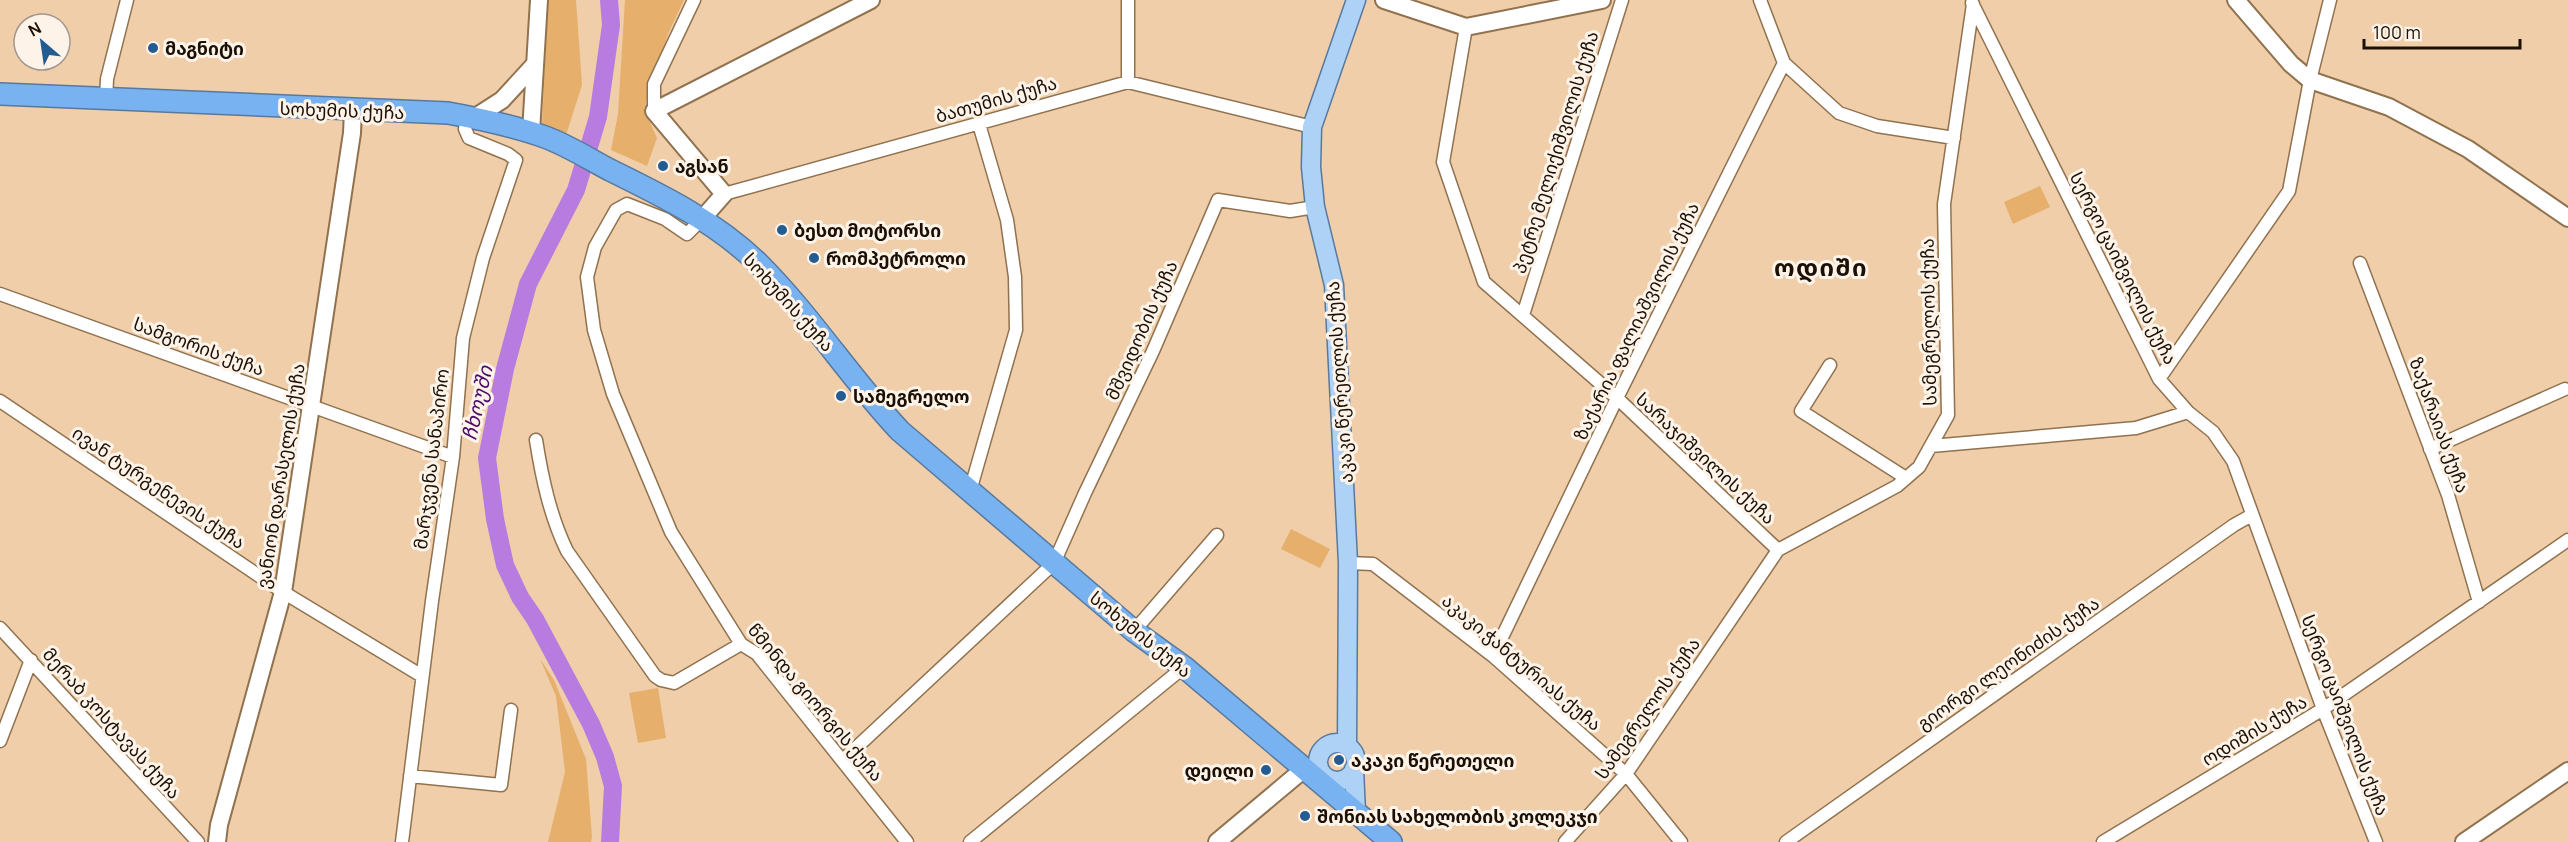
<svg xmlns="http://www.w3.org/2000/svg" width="2568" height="842" font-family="Manrope,'Noto Sans Georgian',sans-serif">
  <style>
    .green { fill: #e6af6c }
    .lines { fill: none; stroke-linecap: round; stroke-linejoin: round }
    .river { stroke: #b87ce0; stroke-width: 18 }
    .street-casing { stroke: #90724f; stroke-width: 15 }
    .secondary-casing { stroke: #90724f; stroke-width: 20 }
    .primary-casing { stroke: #58799d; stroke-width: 21 }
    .highway-casing { stroke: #58799d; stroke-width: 24 }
    .street { stroke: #fff; stroke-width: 12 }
    .secondary { stroke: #fff; stroke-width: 16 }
    .primary { stroke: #aed1f6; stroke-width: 18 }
    .highway { stroke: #78b2f0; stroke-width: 21 }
    .poi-dot { fill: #225c93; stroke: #fef3e8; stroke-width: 2 }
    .labels { text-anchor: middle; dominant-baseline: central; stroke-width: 6; stroke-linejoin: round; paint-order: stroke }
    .poi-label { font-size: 18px; font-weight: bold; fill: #1c1004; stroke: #fef3e8; text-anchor: start }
    .street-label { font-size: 18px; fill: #1c1004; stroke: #fef3e8 }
    .water-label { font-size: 20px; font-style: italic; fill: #4a0a68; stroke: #fef3e8 }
    .district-label { font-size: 24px; font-weight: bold; letter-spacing: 1.5px; fill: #1c1004; stroke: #fef3e8 }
  </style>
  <rect width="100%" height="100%" fill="#efcea9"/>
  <path class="green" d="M548,0H576L582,85L566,135L542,126Z
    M625,0H684L668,34L644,109L657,138L647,166L611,150L618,114Z
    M2040,186L2050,207L2013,224L2004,202Z
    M1291,529L1330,549L1320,568L1281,549Z
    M540,659L554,680L586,759L592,837L591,842H548L565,772L556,696Z
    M658,688L666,738L638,743L629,693Z"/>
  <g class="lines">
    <path class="river" d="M609,0L611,25L598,117L576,190L528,284L505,369L487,458L495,519L505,565L520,597L535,619L591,724L605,757L613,786L610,842"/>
    <g class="street-casing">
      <path id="street" d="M1128,0V82
        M1972,3L2159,379L2188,412L2213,432L2233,461L2323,709L2376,842
        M1466,27L1443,162L1484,282L1617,398L1778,550
        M1784,63L1839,113L1877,126L1954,138
        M106,100L107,79L127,0
        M654,111V84L694,0
        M724,194L1128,82L1312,127
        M702,219L687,234L665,219L627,204L616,210L595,247L587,277L594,330L613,394L671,532L741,644L757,654L907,842
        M2360,263L2448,495L2479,602
        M0,294L453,457
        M1523,315L1622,0
        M1830,365L1801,411L1906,478
        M2159,379L2289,191L2310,80L2330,0
        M0,401L283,592L422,676
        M536,440C542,478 550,516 567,551L655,676L661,680L674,683L741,644
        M1931,446L2136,428L2188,412
        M2430,449L2565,389
        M970,491L1016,330L1015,277L1007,220L979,124
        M1348,563L1373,564L1493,656L1626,774L1681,842
        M0,628L198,842
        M1134,631L1217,535
        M1493,656L1617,398L1784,63L1760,0
        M0,741L31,660
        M843,760L1054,563L1085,493L1153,351L1218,200L1290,211L1315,207
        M410,776L501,785L511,710
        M402,842L432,601L453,457L463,338L483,258L516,160L508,154L469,138L465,129L467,117
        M970,842L1184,667
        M1565,842L1626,774L1778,550L1897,486L1919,467L1948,415L1944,204L1973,4
        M1786,842L2234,525L2252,515
        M2103,842L2323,709L2568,540"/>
    </g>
    <g class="secondary-casing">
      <path id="secondary" d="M1384,0L1466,27L1602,0
        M2236,0L2291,64L2310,80L2389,107L2468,149L2568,218
        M474,118L502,100L535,64
        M531,132L539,0
        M702,219L724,194L654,111L871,0
        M217,842L219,825L283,592L352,133L353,110
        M1217,842L1304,769
        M2464,842L2568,771"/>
    </g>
    <g class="primary-casing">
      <path id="primary" d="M1318 762a19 19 0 1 1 38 0a19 19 0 1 1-38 0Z
        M1347,746L1348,563L1334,285L1315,207L1311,167L1312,127L1356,0
        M1354,769L1356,813"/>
    </g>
    <g class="highway-casing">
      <path id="highway" d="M0,94L448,113C481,119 514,126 545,137C567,145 589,159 610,170C663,196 716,222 759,264C811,316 850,378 900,431L1134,631L1184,667L1391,842"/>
    </g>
    <use href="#street" class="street"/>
    <use href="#secondary" class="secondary"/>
    <use href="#primary" class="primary"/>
    <use href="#highway" class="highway"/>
  </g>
  <g class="poi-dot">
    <circle cx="153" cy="48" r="6"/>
    <circle cx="663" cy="166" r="6"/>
    <circle cx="782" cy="230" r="6"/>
    <circle cx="814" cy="258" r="6"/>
    <circle cx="841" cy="396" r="6"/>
    <circle cx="1339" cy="760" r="6"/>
    <circle cx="1266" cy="770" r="6"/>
    <circle cx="1305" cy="816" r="6"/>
  </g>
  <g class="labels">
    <g class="poi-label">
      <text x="165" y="48">მაგნიტი</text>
      <text x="675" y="166">აგსან</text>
      <text x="794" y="230">ბესთ მოტორსი</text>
      <text x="826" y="258">რომპეტროლი</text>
      <text x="853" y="396">სამეგრელო</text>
      <text x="1351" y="760">აკაკი წერეთელი</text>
      <text x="1254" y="770" text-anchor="end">დეილი</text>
      <text x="1317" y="816">შონიას სახელობის კოლეკჯი</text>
    </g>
    <g class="street-label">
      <text transform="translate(996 99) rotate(-16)">ბათუმის ქუჩა</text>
      <text transform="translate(342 110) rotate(2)">სოხუმის ქუჩა</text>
      <text transform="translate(1555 152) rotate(-73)">პეტრე მელიქიშვილის ქუჩა</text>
      <text transform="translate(2124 268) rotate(63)">სერგო ცაიშვილის ქუჩა</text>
      <text transform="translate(789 302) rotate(48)">სოხუმის ქუჩა</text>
      <text transform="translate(1636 321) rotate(-64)">ზაქარია ფალიაშვილის ქუჩა</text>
      <text transform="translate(1928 322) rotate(-91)">სამეგრელოს ქუჩა</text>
      <text transform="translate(1141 330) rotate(-66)">მშვიდობის ქუჩა</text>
      <text transform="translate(199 346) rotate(20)">სამგორის ქუჩა</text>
      <text transform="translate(1339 382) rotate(-94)">აკაკი წერეთლის ქუჩა</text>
      <text transform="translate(2440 425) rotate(70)">ზაქარაიას ქუჩა</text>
      <text transform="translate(1706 458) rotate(43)">სარაჯიშვილის ქუჩა</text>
      <text transform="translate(431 459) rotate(-83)">მარჯვენა სანაპირო</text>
      <text transform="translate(280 476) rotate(-81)">ვანიონ დარასელის ქუჩა</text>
      <text transform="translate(159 487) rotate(34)">ივან ტურგენევის ქუჩა</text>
      <text transform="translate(1141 634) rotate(39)">სოხუმის ქუჩა</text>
      <text transform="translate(1522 662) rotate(40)">აკაკი ჭანტურიას ქუჩა</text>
      <text transform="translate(2008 663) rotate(-35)">გიორგი ლეონიძის ქუჩა</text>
      <text transform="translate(816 702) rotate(50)">წმინდა გიორგის ქუჩა</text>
      <text transform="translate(1647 708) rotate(-55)">სამეგრელოს ქუჩა</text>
      <text transform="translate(2346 715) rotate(69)">სერგო ცაიშვილის ქუჩა</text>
      <text transform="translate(112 723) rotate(48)">მერაბ კოსტავას ქუჩა</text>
      <text transform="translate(2254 730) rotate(-31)">ოდიშის ქუჩა</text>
    </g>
    <g class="water-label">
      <text transform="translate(477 403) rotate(-77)">ჩხოუში</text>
    </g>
    <g class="district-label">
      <text x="1821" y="266">ოდიში</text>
    </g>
  </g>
  <g transform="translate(42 42) rotate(331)"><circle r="28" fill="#fef3e8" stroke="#a4988d" stroke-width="1.5"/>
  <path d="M0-4.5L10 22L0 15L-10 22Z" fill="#225c93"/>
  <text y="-9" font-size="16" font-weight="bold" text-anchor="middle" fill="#1c1004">N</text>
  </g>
  <path d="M2364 39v9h156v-9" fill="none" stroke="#1c1004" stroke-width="3"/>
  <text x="2373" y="39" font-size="18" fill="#1c1004" stroke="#fef3e8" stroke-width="4.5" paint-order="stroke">100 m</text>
</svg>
